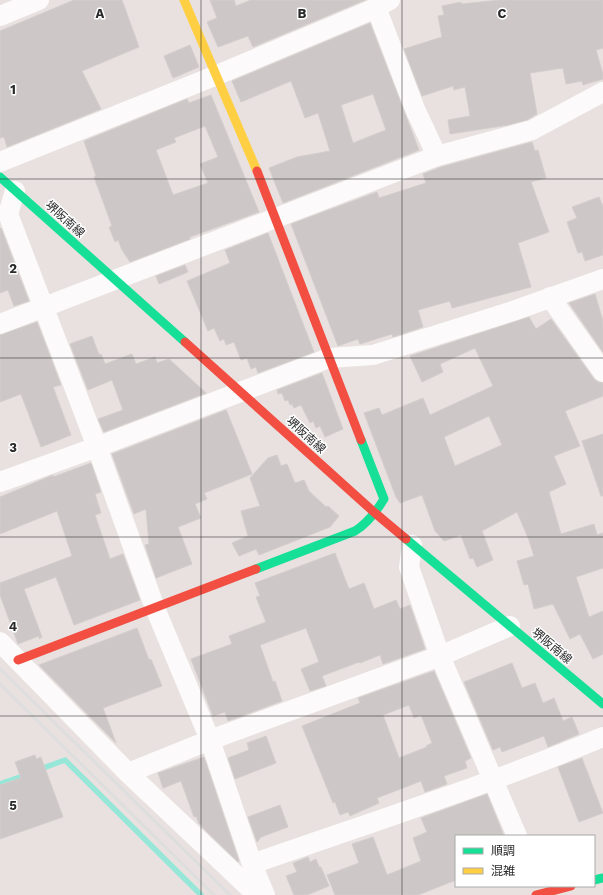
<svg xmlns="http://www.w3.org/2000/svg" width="603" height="895" font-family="'Work Sans','Noto Sans JP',sans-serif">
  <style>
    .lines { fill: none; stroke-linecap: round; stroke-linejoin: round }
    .stream { stroke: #97e7d9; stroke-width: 5.5 }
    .building { fill: #cdc8c7; stroke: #d3cdcc; fill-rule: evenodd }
    .street { stroke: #fcfafa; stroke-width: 20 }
    .fast { stroke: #16e098; stroke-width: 9 }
    .slow { stroke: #ffcf43; stroke-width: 9 }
    .jam { stroke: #f24e42; stroke-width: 9 }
    .rail { stroke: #dedede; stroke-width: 3 }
    .grid { fill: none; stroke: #2a2a2a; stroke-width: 1; stroke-opacity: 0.55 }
    .labels { text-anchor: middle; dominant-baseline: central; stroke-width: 3; stroke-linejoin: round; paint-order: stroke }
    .street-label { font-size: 12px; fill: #2a2a2a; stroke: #fff }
    .grid-label { font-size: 13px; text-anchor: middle; font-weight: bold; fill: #2a2a2a; stroke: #fff; stroke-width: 3; stroke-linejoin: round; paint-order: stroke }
  </style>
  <rect width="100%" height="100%" fill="#e8e1e0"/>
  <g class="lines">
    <path class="stream" d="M38,770L65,760L201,895
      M0,784L26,775"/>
  </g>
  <path class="building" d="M74,0H122L139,47L82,71L101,109L7,147L4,137L0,138V31Z
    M210,0H234L236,6L251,0H365L253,47L248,36L218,47L207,22L217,18Z
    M500,0H603V48L596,50L603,74V79L583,85L582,81L566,84L563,68L530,73L537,114L527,120L508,125L450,134L448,120L470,116L465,87L454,90L453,86L422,96L404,49L442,37L438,16L444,15L442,6L461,2V4Z
    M370,23L419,150L283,203L269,168L297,157L330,151L318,113L305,118L291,81L241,102L232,81ZM373,94L386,130L353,143L341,105Z
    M190,45L199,67L173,78L164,56Z
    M211,95L259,212L190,237V239L130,262L122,250L118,240L115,242L109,227L112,226L94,177L96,176L84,141L187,99L189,103ZM205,126L218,157L200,164L208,183L173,195L156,150L176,142L174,138Z
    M532,142L535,151L538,150L546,178L531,182L549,232L518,243L531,287L452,308L450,301L418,310L423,327L393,337L392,334L360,344L358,339L338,346L291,224L377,192L379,198L426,183L423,174L441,167Z
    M599,197L603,206V255L585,261L582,252L578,253L567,222L577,218L572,207Z
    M1,228L29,301L14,306L8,290L0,293V229Z
    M268,233L314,352L258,373L256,367L251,369L247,358L241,360L234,342L226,345L224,339L220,341L214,328L208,331L187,281L230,263L225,250Z
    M185,265L188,272L159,284L156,276Z
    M595,294L603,321V352L569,303Z
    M529,317L536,329L551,319L594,379L598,382L603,383V396L565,411L580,446L554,456L566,484L549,492L561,534L594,524L597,535L603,533V568L576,577L589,617L603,611V654L593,659L580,634L570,639L553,604L534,609L528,584L524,585L517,561L534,556L529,540L517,512L482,531L493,560L477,567L473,558L470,559L461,535L444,541L435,531L422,495L400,503L396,497L364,413L379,408L382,415L423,398L430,415L493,386L475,348L440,364L443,372L422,382L410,356ZM489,416L502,445L455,466L444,437Z
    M37,322L61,385L53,387L71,435L41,447L21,394L0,402V335Z
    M92,336L99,355L101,354L105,364L132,354L136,364L155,357L157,363L169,359L206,393L104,432L98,419L123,410L112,380L88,390L70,344Z
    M322,373L343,429L325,437L320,426L316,428L313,421L310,423L301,405L294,408L292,404L290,405L288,400L285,401L282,393L278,394L277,390Z
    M226,410L227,412L252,474L204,493L207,499L195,504L201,518L178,527L192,564L156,578L145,545L149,544L146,509L134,514L112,454Z
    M603,434V496H601L582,441Z
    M277,455L281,466L287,464L295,483L304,480L309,491L326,507L328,506L339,516L330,527L259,555L256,549L239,556L232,543L248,536L241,511L260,506L250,478L268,458Z
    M91,463L101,492L95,494L101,513L95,515L110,559L123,554L140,600L74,625L56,577L24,589L42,637L39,639V636L18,644L0,595V583L72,556L57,511L0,534V497L53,475V477Z
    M335,553L349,589L364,583L374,609L396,600L400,609L410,605L425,649L383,664L380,655L360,663L359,662L322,676L326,686L310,691L301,669L319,662L306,628L260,645L273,682L275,681L282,701L228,721L225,712L213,716L191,659L232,644L229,636L266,622L256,597L260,596L255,583Z
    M137,628L149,660L151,659L162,686L103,708L116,743L39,665Z
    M512,663L522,688L535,683L543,703L554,698L563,721L572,717L579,734L548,747L544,736L502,752L500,747L493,750L464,682Z
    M434,671L471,758L465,761L467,768L444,776L447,784L425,792L421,781L377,798L379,803L350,816L348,812L340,815L335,802L333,803L302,726L360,703L358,698ZM409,705L414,718L421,715L432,743L426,746L427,747L399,758L383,715Z
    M266,736L276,763L235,779L228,758L249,750L247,743Z
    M35,755L36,759L41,757L63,817L0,839V785L21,778L15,762Z
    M204,757L239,861L238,862L203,828L201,824H199L196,816L194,817L181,781L163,788L158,773Z
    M582,758L603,813L579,822L558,767Z
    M487,794L504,836H456V880L418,895H335L327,875L359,863L352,844L373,837L387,875L421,861L413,838L427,832L421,818Z
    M280,805L288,827L261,837L257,842L248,817Z
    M308,857L310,862L316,859L319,867H321L329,886L307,895H294L286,876L297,872L293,863Z"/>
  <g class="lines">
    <path class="street" d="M376,7L415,109L437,156
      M0,16L39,0
      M0,162L217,75L369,11L390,0
      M15,191L8,214L97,447L155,608L210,740L252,864L265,895
      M550,297L603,372
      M0,324L437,156L532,130L603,92
      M0,482L97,447L329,358L373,355L513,311L603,279
      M412,545L409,567L440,656L517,836
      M0,642L128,773L257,895
      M128,773L210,740L440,656L510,626
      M252,864C369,823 488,785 603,737"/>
    <path class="fast" d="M0,177L185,342
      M406,539L603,704
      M256,569L355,531C368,523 376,512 384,499L361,440
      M594,880L603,878"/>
    <path class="slow" d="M184,0L257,171"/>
    <path class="jam" d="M257,171L361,440
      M185,342L375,513L406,539
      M18,660L256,569
      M536,895L571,886"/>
    <path class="rail" d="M0,669L230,895
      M0,684L214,895"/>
  </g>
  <path class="grid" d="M201,0V895M402,0V895M0,179H603M0,358H603M0,537H603M0,716H603"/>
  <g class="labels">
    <g class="street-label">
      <text transform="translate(65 219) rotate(42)">堺阪南線</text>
      <text transform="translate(306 435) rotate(42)">堺阪南線</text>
      <text transform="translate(552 646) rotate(40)">堺阪南線</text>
    </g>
  </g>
  <g class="grid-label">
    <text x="100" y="18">A</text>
    <text x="302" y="18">B</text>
    <text x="502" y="18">C</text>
    <text x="13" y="94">1</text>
    <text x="13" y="273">2</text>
    <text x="13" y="452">3</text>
    <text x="13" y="631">4</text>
    <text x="13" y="810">5</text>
  </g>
  <rect x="455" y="835" width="140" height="52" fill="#ffffff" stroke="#aaaaaa"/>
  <rect x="463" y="848" width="20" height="6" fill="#16e098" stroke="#aaaaaa"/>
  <text x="491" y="855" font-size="12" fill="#2a2a2a">順調</text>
  <rect x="463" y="868" width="20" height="6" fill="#ffcf43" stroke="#aaaaaa"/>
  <text x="491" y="875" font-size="12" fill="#2a2a2a">混雑</text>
</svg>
